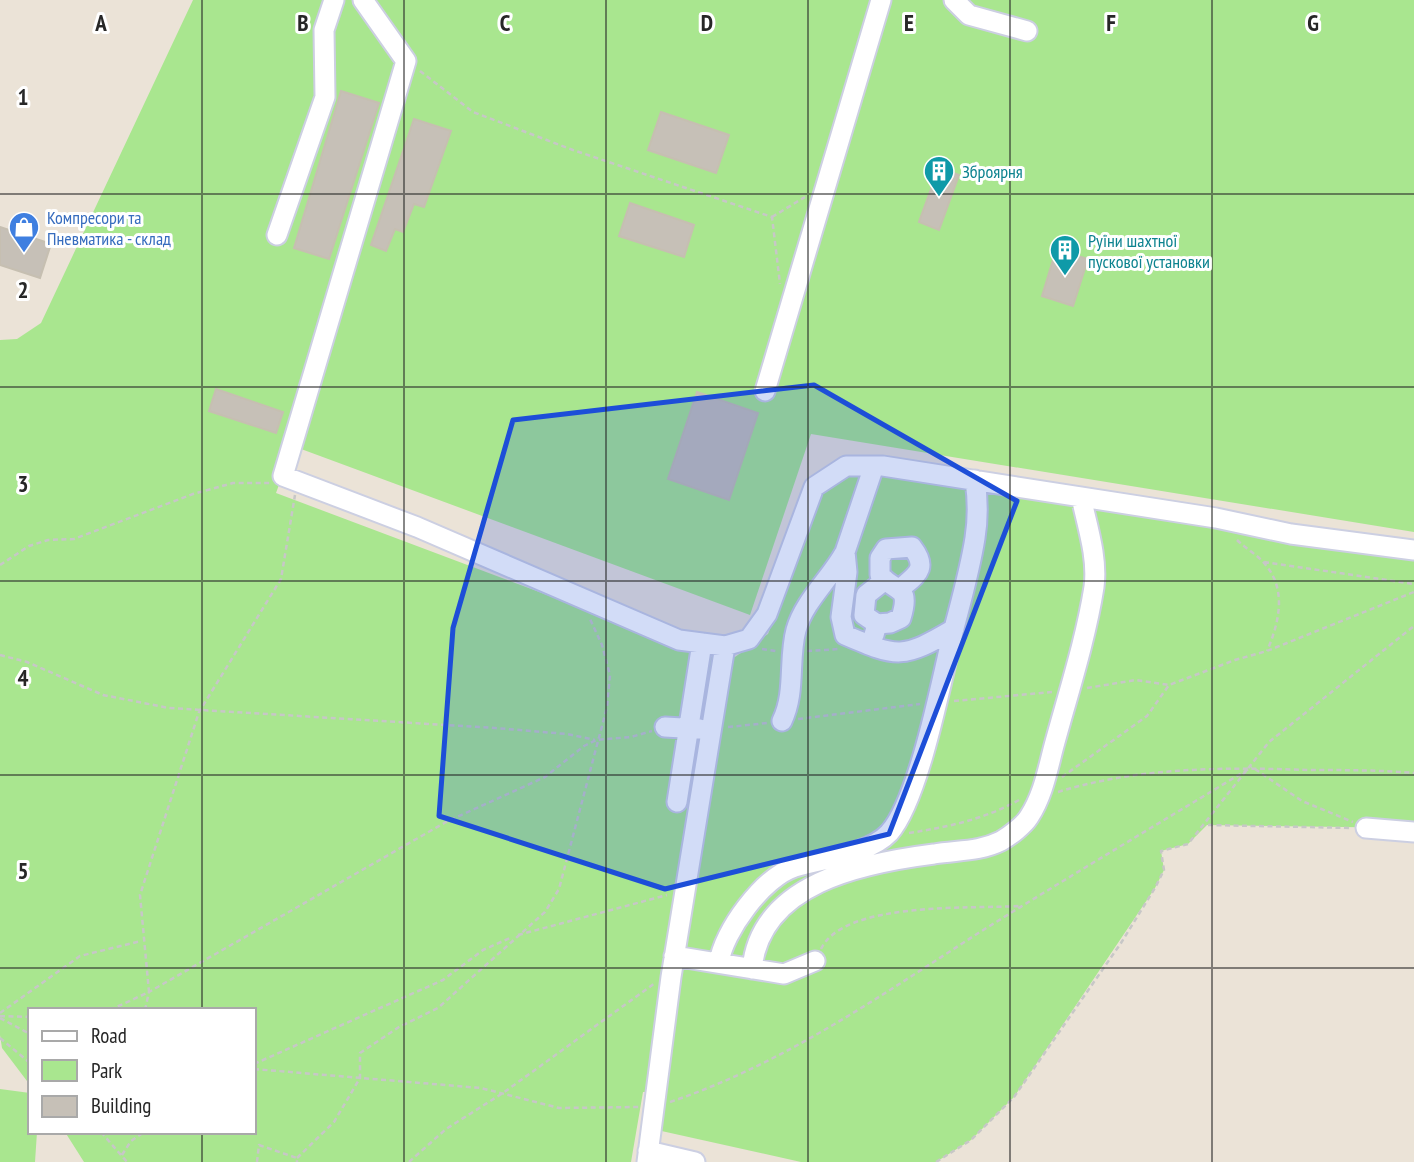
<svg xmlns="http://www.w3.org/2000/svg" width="1414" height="1162" font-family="'PT Sans Narrow',sans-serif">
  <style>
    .green { fill: #a9e68f }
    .building { fill: #c6c0b7; stroke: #c6bfb1; stroke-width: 2 }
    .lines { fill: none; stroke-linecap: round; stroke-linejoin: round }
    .minor-casing { stroke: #cccfe2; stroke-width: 23 }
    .path { stroke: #c7c7c7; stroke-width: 2.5; stroke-dasharray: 5 3.5; stroke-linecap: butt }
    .minor { stroke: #fff; stroke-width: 19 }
    .marked { fill: #1d4ed8; fill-opacity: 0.2; stroke: #1d4ed8; stroke-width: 5; stroke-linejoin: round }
    .grid { fill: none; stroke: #272727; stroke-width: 2; stroke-opacity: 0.55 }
    .labels { text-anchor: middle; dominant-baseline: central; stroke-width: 6; stroke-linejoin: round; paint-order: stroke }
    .culture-label { font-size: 18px; fill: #0d838f; stroke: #fff; text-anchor: start }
    .shop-label { font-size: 18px; fill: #366cbe; stroke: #fff; text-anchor: start }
    .grid-label { font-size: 23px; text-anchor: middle; font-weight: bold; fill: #272727; stroke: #fff; stroke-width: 6; stroke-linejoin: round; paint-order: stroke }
  </style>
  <rect width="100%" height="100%" fill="#ebe3d7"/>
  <path class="green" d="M193,0H1414V532L811,434L750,615L293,446L276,493L717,659L735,657L768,634L802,548L818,493L858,470L1414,555V828L1207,825L1188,844L1161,851L1164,870L1155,888L1014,1097L971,1140L936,1162H801L657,1130L661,1092H643L631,1162H84L65,1132H254V1010H30V1085L2,1048L0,1035V340L17,339L41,323Z
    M0,1089L30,1093V1132H37L35,1162H0Z"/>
  <path class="building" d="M341,91L379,103L329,259L294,248Z
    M661,112L729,135L716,173L648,150Z
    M414,119L451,131L424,207L414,204L403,232L395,229L386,251L371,245Z
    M939,167L959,175L939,230L919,222Z
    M630,203L694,225L684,257L619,236Z
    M0,227L51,244L40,278L0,265Z
    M1056,250L1088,259L1073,306L1042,296Z
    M216,389L283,412L276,433L209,411Z
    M697,392L758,413L729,500L668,479Z"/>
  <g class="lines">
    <g class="minor-casing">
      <path id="minor" d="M363,0L406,61L283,476L417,527L679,640L725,646L749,639L767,614L814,487L846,466H883L1216,518L1291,534L1414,550
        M954,0L969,15L1027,31
        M277,235L325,97L324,30L334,0
        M765,391L881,0
        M874,466L845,552L847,572L841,617L845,635C898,658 903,659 954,629
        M877,624L890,623L901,618C911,585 897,594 880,575V558L886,549L912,547C929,569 916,575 901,588
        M874,635L877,624L864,615L866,595L885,580
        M782,721C796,692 788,660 796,630C804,601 831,578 845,552
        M665,727L700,729
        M677,802L702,643
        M1366,828L1414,832
        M674,956L784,974L815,961
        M719,963C723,932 763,877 795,867C823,858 868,855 889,833C919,800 942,678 953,632C961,601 970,570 975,538C978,519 978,500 975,480
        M752,969C760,883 863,863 934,854C957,850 979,852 1001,841C1010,836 1024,825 1029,817C1044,794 1048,767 1055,742C1069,691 1086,638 1094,587C1098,558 1087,525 1081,497
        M648,1151L695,1162
        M647,1162L671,977L725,646"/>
    </g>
    <path class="path" d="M420,71L473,112L573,150L772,217L780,284
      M772,217L805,197
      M1237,540C1245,548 1256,554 1263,562C1288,588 1279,623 1267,651
      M1264,562L1414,584
      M0,565L29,546L48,540L74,539L193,494L233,483H271
      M762,649L776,651
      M807,651L839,649
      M0,655L27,662L103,695L169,708L495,728L567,734L595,740
      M1087,688L1136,680L1169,685L1235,660L1267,651L1414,592
      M954,701L1052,692
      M798,719L920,704
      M728,727L767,723
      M1255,769L1302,801L1353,822
      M1062,777L1147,716L1169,685
      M1058,792C1139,767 1224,767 1307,770C1343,770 1379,770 1414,773
      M1208,825L1352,828
      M909,833C948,827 985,819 1019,800
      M518,935L667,895
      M821,949C844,901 971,909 1019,906
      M110,1010L149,992L140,895L199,712L281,579L295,495
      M145,1010L149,992L446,822L545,777L584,746L596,740L631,737L652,731
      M0,1013L80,956L141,941
      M0,1016L30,1017
      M0,1018L30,1034
      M0,1038L30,1063
      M254,1064L443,980L483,950L512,937
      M254,1069L481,1088L559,1108L639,1107
      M670,1102C783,1064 880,996 980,932C1070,876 1161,822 1252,767
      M101,1132L127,1162
      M122,1155L131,1141L144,1132
      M297,1158L334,1122L360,1078V1053L399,1027L438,1008L545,912L559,889L607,707L610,675L602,645L590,619
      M257,1162L259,1145L297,1158V1162
      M409,1162L446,1129L503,1093L655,983
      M936,1162L971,1140L1014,1097L1121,943L1155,888L1164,870L1161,851L1188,844L1269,742L1414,626"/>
    <use href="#minor" class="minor"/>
  </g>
  <path class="marked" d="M814,385L1017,501L889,834L665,889L439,816L453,628L513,420Z"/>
  <path class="grid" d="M202,0V1010M404,0V1162M606,0V1162M808,0V1162M1010,0V1162M1212,0V1162M0,194H1414M0,387H1414M0,581H1414M0,775H1414M0,968H1414M202,1132V1162"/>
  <defs>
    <g id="building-pin" transform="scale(1.575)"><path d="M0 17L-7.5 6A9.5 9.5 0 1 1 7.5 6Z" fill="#0f9aa8" stroke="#fff"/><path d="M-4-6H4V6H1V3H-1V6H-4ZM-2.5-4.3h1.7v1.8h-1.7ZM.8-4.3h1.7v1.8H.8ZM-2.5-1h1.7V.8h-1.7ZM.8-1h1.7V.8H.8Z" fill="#fff"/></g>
    <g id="shop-pin" transform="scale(1.575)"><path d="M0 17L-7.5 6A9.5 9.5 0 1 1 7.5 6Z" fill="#3f7fe0" stroke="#fff"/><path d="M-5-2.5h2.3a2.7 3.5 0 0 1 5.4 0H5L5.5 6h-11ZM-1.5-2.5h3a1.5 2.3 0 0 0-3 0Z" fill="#fff"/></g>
  </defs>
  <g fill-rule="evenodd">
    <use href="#building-pin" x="939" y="171"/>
    <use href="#shop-pin" x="24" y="227"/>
    <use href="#building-pin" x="1065" y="250"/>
  </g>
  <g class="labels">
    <g class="culture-label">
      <text x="962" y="171">Зброярня</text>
      <text x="1088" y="240">Руїни шахтної<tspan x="1088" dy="21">пускової установки</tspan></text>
    </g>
    <g class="shop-label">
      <text x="47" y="217">Компресори та<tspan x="47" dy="21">Пневматика - склад</tspan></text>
    </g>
  </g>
  <g class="grid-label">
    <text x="101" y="31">A</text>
    <text x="303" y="31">B</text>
    <text x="505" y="31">C</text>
    <text x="707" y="31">D</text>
    <text x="909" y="31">E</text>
    <text x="1111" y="31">F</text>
    <text x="1313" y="31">G</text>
    <text x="23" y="105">1</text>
    <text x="23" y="298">2</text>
    <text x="23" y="492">3</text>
    <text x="23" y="686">4</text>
    <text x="23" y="879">5</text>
  </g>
  <rect x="28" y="1008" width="228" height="126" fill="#ffffff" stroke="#a9a9a9" stroke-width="2"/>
  <rect x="42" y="1031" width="35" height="10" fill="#ffffff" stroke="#a9a9a9" stroke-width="2"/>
  <text x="91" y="1043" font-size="21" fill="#272727">Road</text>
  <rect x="42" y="1060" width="35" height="21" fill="#a9e68f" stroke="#a9a9a9" stroke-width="2"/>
  <text x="91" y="1078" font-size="21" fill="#272727">Park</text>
  <rect x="42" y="1096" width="35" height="21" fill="#c6c0b7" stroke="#a9a9a9" stroke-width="2"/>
  <text x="91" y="1113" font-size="21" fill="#272727">Building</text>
</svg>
